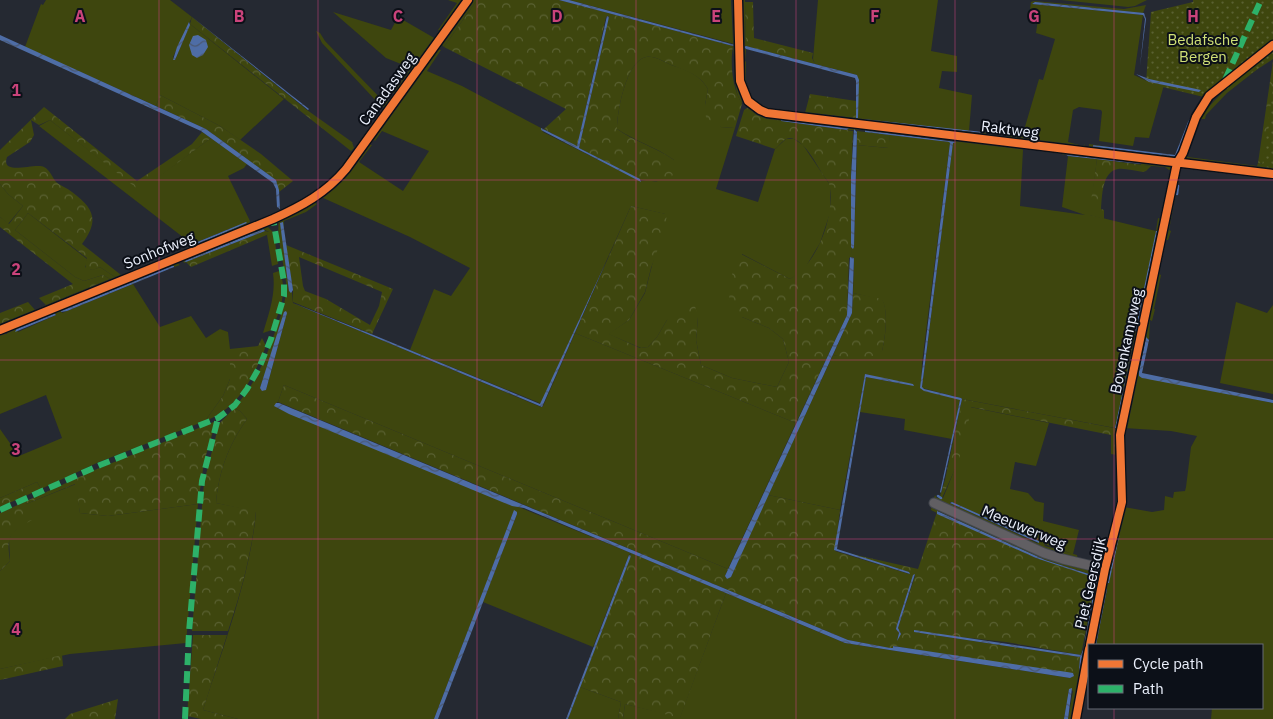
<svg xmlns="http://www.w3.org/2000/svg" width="1273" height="719" font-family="'IBM Plex Sans',sans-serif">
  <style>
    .green { fill: #3e460e; fill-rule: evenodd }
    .forest { fill: url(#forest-crowns); fill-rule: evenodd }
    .park { fill: url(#park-dots) }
    .water { fill: url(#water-waves) }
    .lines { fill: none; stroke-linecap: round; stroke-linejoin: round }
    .stream { stroke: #4e6da6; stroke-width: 2.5 }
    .minor-casing { stroke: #42464e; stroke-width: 11 }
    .minor { stroke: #615f63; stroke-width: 9 }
    .quiet { stroke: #2db169; stroke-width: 6; stroke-dasharray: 12 6; stroke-linecap: butt }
    .cycleway-casing { stroke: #0c1018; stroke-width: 11 }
    .cycleway { stroke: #f07635; stroke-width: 8 }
    .grid { fill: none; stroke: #ca437b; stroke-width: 1; stroke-opacity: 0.55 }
    .labels { text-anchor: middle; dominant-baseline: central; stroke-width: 4; stroke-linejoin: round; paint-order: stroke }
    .park-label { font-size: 15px; fill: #d0e076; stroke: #0c1018 }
    .street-label { font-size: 15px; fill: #ecf1fd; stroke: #0c1018 }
    .grid-label { font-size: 16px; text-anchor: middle; font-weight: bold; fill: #ca437b; stroke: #0c1018; stroke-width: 4; stroke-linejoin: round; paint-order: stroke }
  </style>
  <defs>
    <pattern id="forest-crowns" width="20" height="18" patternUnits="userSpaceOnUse" patternTransform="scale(1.25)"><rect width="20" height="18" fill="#3e460e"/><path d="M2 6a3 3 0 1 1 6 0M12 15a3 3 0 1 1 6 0" fill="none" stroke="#5a6132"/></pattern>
    <pattern id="park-dots" width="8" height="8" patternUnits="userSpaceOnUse" patternTransform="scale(1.25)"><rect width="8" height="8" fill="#3e460e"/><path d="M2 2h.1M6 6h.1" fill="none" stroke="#5a6132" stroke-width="1.8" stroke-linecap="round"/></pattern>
    <pattern id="water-waves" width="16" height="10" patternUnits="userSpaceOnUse" patternTransform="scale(1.25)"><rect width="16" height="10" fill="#4e6da6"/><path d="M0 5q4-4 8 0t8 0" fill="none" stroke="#4a5974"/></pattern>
  </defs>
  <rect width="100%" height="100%" fill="#252932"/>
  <path class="green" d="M46,0H170L192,17L173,57L175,60L190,24L284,99L240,140L220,126L160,95L156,106L25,47L41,4L43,5Z
    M448,0H464L441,32L438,30L457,3Z
    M471,0H477L444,47L440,43Z
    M569,0H731L733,41V0H736L742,104C731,87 737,67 733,49L734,44Z
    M740,0H745L746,46L744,48L746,49L745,61L746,62V82L749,92L756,103L775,110L774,112L755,104L744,87Z
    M818,0H938L931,51L957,56V72L942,71L939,88L972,95L969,131L863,119L983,134V132L986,133L987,135L998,136L1001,134L997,139L781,113L782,110L856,119L857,75L815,64L813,59Z
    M1061,0H1147L1135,6L1128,7Z
    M1034,1L1124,9L1146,5L1143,13L1035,2L1032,4L1143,15L1134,75L1149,82L1164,85L1149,138L1135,137L1133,146L1099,141L1102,112L1101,110L1079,107L1073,110L1068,142L1083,146L1085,144L1083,149L1007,139V135L1022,137L1039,79L1043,80L1055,39L1036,33L1038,19L1029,17L1031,2Z
    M333,12L391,30L398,17L436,39L397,95L393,93L411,68L386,58Z
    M316,31L320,33L325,41L385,103L388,100L391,104L384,107L379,104L322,43Z
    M436,49L441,50L427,71L462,86L541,128L543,132L640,181L647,180L657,182L674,160C656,147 635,141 617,129C617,112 626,61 646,57C655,55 666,63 674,66C689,71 700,75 708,89L705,105L721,127L735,128L716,189L758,202L775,149L786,139H794L803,145L830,185V213L820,243L805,268L799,274L790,279L742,254V317L769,328L783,339L789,362L777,387L732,378L701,365L696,340L698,317L667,320L657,337L648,347L641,348L608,334L629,320L645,293L665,214L631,206L542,404L410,350L434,289L451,296L470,268L410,237L321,197L368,144L372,145L359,162L403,191L429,151L382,131L375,141L372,138Z
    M1264,64L1227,93L1206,115L1205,119H1200C1216,94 1239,79 1264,64Z
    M1201,101L1203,103L1192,124L1181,155L1177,159L1089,148V144L1176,157L1190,123Z
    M747,108L1021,147L1023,150L1020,206L1085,215L1062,207L1068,156L1097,159L1090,215L1156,231L1158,218L1163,220L1119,429L1116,428L1134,339L1115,428L962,399L961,398L922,388L953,142L955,143V141L865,130H847L848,128L781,119V121C768,120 757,116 747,108Z
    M50,120L140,190L211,138L247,164L244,168L228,176L250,221L249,226L175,256L174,254L246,222L195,243L188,241L39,126Z
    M1195,128L1186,155L1188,157L1257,166L1258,163L1273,166V172L1187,161L1185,154Z
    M890,135L950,142V143L922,363L921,389L960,399L952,439L904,430L905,419L860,412L866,377L914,386L865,374L840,510L768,495L833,355L839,356L882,351C885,339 889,311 882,300L853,293L854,258L852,257V248L854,247L857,145L888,148Z
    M1065,152L1170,166L1172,168L1169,170L1165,167L1141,165V163L1066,154L1062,155Z
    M0,184L8,194L23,206L8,224L0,217Z
    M1173,198L1175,199L1169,230L1171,231L1168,240H1166L1159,274L1161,275L1154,309H1155L1152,321L1150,320L1149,340L1148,338L1139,376L1273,403V719H1211L1212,708H1262V645H1096L1107,590L1104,584L1124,507L1152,512L1164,510L1165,496L1173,498L1174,492L1185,491L1186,487L1191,447L1197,436L1171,431L1124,428Z
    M314,202L317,204L306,212L284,221V230L283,222L281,223L289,291L292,292L293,303L541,407L543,406L575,333L796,423L728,569L284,385L278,402H277V408L631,553L629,555L593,647L483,602L517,514L514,511L434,719H238L203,710C223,647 250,578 256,512L216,503C219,471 228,446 247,419L240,411L234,408C257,382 267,356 278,323C283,310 287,296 286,282C284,263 276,238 279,220ZM287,313L266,390L260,388Z
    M28,213L87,259L85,267L92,270L100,267L115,277L121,275L123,277L46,308L44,306L46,305L110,279L103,275L84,281L75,277L15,230Z
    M267,226L274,233L278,264L272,266L267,235L269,232L265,230L184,263L182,259Z
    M176,262L180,265L174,267V266H171L61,310L62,313L67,311L133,284L160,327L191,316L206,338L220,329L228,332L230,349V379L223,396L205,421L99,462L41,489L37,482L0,498V429L19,456L62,438L46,395L0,414V334H7L8,330ZM54,313L56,315L18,332L17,328Z
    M279,271C289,290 279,312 272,330L263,333C269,313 276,294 273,273Z
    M1236,302L1267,313L1273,305V394L1220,383Z
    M970,407L1049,423L1036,466L1015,462L1010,489L1028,493L1035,501L1044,503L1043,521L1079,530L1073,554L1044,544L1045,546L1077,555L1078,560L1067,559L938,502L934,498L935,495L937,498H943C956,468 965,440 970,407ZM950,502H952L1039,542L1037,543L950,503Z
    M76,484L80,513L108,516L198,504L186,643L70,654L0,669V571L10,561L9,539L12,533L18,528L26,504Z
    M932,504L1098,573L1100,578L1074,719H1068L1073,691L1069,689L1064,719H623L625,704L680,717L726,593L845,643L1070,678L1081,670L1083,650L1097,584V578L1093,575L1045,560L938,511L937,513L931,510Z
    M580,687L621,702L618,719H568Z"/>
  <path class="forest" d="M477,0H559L733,46C730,63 732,88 742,104L735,128L721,127L706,118L705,105L708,89C700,75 689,72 674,66C666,63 655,55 646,57C626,61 617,112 617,129C635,142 656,147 674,160L673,174L669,183L641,180L579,148L609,16L606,17L577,147L544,129L566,109L444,47Z
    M745,2H753L754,38L813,53L812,58L815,64L746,46Z
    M192,17L307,110L352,142L354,148L351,151L190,24Z
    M1273,61V166L1258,163Z
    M810,94L856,101V118L805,113Z
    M160,95L220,126L261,154L293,181L279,192L276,180L206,129L156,106Z
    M44,107L137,181L192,144L202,132L211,138L140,191L50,120L39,125L31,120L34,135L30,142L7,157C0,177 36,162 44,167C50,170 52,177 56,182C61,186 67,188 72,192C95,209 99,221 82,244L121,275L115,277L100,267L93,270L86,269L85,264L87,258L28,213L15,230L75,277L84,281L103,275L110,279L46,305L39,298L73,284L0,227V217L9,224L23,206L8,194L0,184V150Z
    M747,108L757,115L768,119L853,131L851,176L852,257L849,258L847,315L796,423L575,333L631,206L666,214L667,224L651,268L645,292L629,320L609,334L640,348L648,347L657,337L667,320L683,303L695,306L698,317L696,340L701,365L732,378L777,387L789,362L783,339L769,328L742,317L728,306L733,269L741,254L790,279C817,264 834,218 830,188C830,183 826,179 823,175C817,165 801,133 786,139C782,141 778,147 775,149L736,136L744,110Z
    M857,131L890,135L889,148L857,145Z
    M1097,159L1151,166L1146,171L1143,172C1135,171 1125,168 1118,169C1102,171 1102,197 1101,209L1104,210V219L1089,215Z
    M265,231L269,232V234L191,267L186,262Z
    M286,245L393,289L372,334L293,302V290ZM299,257L382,292L379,306L370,325L326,299L305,291L303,286Z
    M853,293L882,299C889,310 885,339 882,351C867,361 850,359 833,355L852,313Z
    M28,302L35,310L0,324V313Z
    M262,338L266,346C254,377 237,410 205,421L223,396L230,379V349L258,346Z
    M284,385L728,569L725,576L731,577L768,495L840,510L835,551L909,574V572L843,552L918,569L937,512L1036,558L1090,575L1095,579V584L1081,655L1006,642L914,632L1080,657L1079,672L1074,675L894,646L893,648H889L848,640L278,402ZM914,574L915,576L898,628L901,634L897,640L899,633L896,629L897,625Z
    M962,399L1119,429L1117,455L1111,454V435L971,407L966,437L958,462L942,498L940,496L945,480Z
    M234,408L240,411L247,419C228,446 219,471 216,503L256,511C252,553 241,592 228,631H192L204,482L219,424Z
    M216,421L204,462L198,504L108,516L80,513L75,484L26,504L30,508L32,520C10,533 6,535 10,561L0,571V513L97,469Z
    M37,482L41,489L0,507V498Z
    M631,553L726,593L680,718L625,704L623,719H618L621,702L580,687Z
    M193,635H227L203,710L238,719H201L187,716Z
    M62,655L63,666L0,680V669Z
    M118,699L115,719H65L70,714Z"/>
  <path class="park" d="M1193,0H1273V59L1212,99L1146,83L1151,12L1193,2Z
    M1273,88V168L1262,167Z"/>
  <path class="water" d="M559,0H569L735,45L733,46Z
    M1035,2L1144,13L1146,19L1140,66L1145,19L1143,15L1032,4Z
    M607,16L609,17L579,148L640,179L641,182L541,130V128L577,146Z
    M192,17L309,109L308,110Z
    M189,22L190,25L175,60H173L177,47Z
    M0,35L206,129L276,180L279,190L280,209L277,207L276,189L273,183L201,131L0,40Z
    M198,35L206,40L208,47L203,55L197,58L192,55L189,45L193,36Z
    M746,46L857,75L859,80L858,118H856V81L855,78L746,49L744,47Z
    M1136,74L1149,79L1201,90L1199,92L1149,82Z
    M1200,101L1201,103L1190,123L1176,157L1093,147V145L1175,155L1188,122Z
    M781,119L849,128L847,130L781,121Z
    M863,119L983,132V133L866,121Z
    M854,129L857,132L854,247L853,249L851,247V176Z
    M865,130L956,142L953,143L922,387L924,389L961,398L962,399L941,493L940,492L960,400L924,391L920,388L950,143L949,142L865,132Z
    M1065,154L1141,163L1142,164L1068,156Z
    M246,222L247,223L189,248V246L195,243Z
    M283,222L293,290L291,293L289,291L280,223Z
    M263,229L265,231L186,262L184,261Z
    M1156,231H1158L1137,332L1135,331Z
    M850,257L854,258L852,313L731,577L727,579L725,576L847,315Z
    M606,262L542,407L293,303L376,336L540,404Z
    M171,266H174V267L67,311L61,312L62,309Z
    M286,311L287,313L266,390L262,391L260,388L284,312Z
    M54,313L56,315L15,332L17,328Z
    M1146,337L1149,340L1142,373L1273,400V403L1142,378L1139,376V372Z
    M1134,338L1116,428H1115Z
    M865,374L913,384L914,386L866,377L837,549L909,572L910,574L834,550Z
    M276,403H279L848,640L890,648H893V646L1067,672L1073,673L1074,676L1070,678L845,643L524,508L512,506L289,414L274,406Z
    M952,502L1039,541V543L950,503Z
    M514,510L517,512V514L438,719H434Z
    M937,511L1045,560L1095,576L1097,584L1086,641H1085L1095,584L1093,577L1036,558L937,514Z
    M1120,533L1109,583H1107Z
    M629,555L631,556L568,719H566Z
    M915,574L898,628L901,634L897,641L899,633L896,629L897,625L913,575Z
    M1106,588L1107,589L1096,645H1094Z
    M914,630L1081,655L1083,650L1085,651L1079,672L1080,657L914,632Z
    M1072,688L1068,719H1064L1069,689Z"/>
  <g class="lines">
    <path class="stream" d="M1177,194L1178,186
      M938,496L941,498"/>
    <g class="minor-casing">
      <path id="minor" d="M738,0L740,81L748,101L760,110L767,113L1273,174
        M0,330L273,219C302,206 326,193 346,169L468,0
        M934,503L1044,553L1063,559L1105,569
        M1090,645L1105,569L1122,502L1120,435L1177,163
        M1076,719L1089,649"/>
    </g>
    <use href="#minor" class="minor"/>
    <path class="quiet" d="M1225,80L1261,0
      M0,510L100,465L218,418L235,405L247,389L259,368L271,339L284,296V282L273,219
      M185,719L189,632L202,481L218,418"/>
    <g class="cycleway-casing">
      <path id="cycleway" d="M738,0L740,81L748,101L760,110L767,113L1273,174
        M0,330L273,219C302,206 326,193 346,169L468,0
        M1090,645L1105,569L1122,502L1120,435L1177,163L1183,153L1196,117L1209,96L1273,45
        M1076,719L1089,649"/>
    </g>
    <use href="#cycleway" class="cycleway"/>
  </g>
  <path class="grid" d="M159,0V719M318,0V719M477,0V719M636,0V719M796,0V719M955,0V719M1114,0V645M0,180H1273M0,360H1273M0,539H1273M1114,708V719"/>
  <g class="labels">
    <g class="park-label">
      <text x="1203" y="39">Bedafsche<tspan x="1203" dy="17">Bergen</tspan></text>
    </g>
    <g class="street-label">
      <text transform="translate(387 89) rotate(-54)">Canadasweg</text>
      <text transform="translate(1010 129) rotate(7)">Raktweg</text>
      <text transform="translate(159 250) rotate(-22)">Sonhofweg</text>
      <text transform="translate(1126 341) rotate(-78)">Bovenkampweg</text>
      <text transform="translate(1024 527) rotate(23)">Meeuwerweg</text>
      <text transform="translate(1090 583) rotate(-77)">Piet Geersdijk</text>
    </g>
  </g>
  <g class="grid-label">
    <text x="80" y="22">A</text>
    <text x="239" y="22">B</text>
    <text x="398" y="22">C</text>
    <text x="557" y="22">D</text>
    <text x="716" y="22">E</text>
    <text x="875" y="22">F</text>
    <text x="1034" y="22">G</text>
    <text x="1193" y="22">H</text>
    <text x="16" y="96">1</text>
    <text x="16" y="275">2</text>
    <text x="16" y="455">3</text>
    <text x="16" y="635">4</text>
  </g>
  <rect x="1088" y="644" width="175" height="65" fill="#0c1018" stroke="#666a74"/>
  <rect x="1098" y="660" width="25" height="8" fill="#f07635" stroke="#666a74"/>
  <text x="1133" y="669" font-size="15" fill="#ecf1fd">Cycle path</text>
  <rect x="1098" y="685" width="25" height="8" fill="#2db169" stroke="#666a74"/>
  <text x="1133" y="694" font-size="15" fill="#ecf1fd">Path</text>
</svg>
